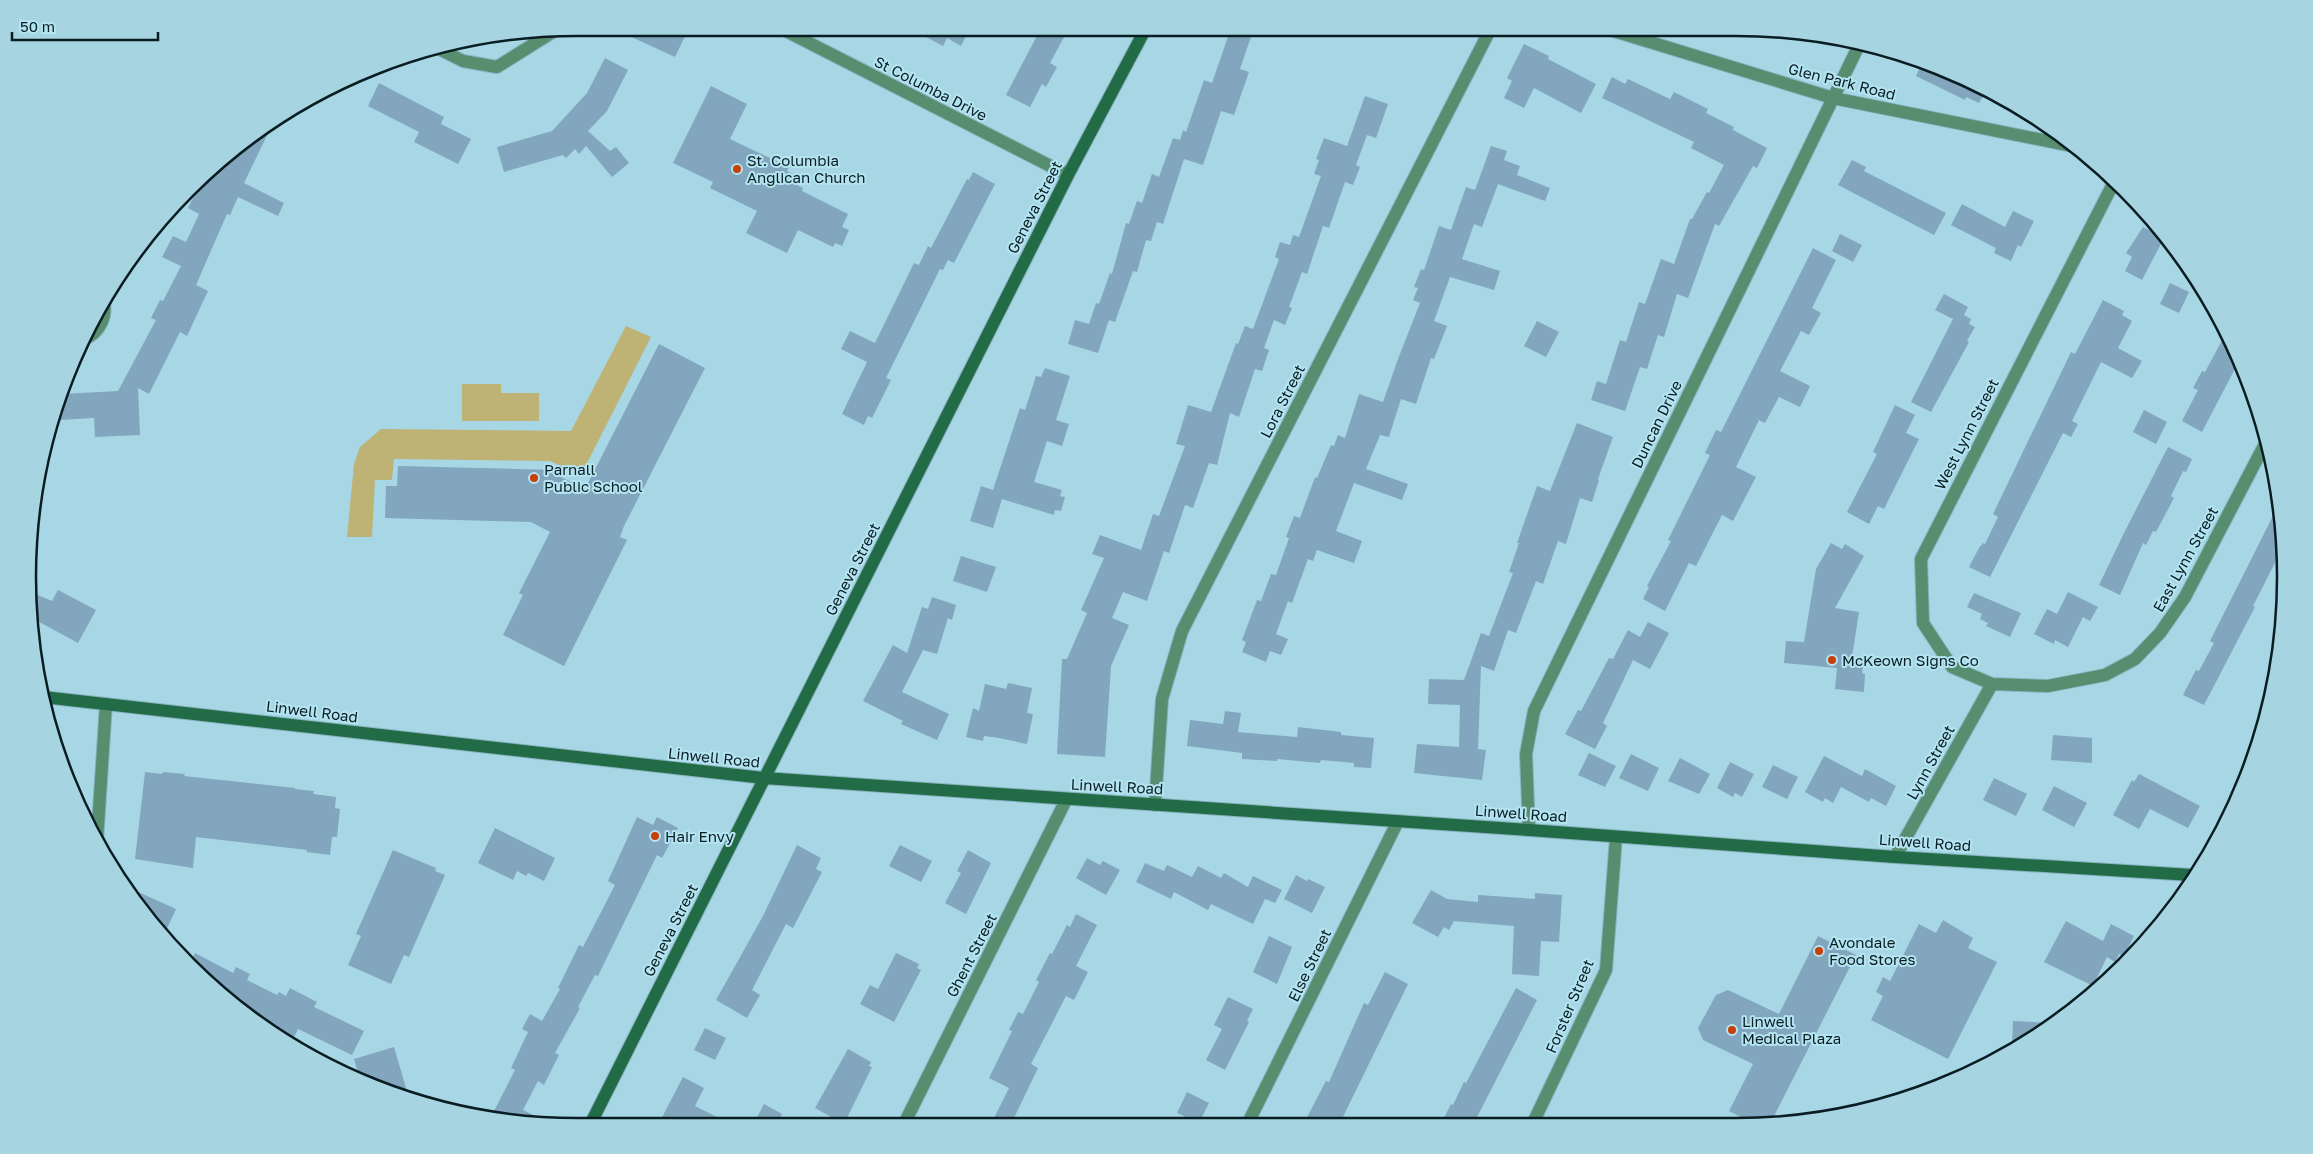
<svg xmlns="http://www.w3.org/2000/svg" width="2313" height="1154" font-family="'Golos Text',sans-serif">
  <style>
    .green { fill: #bfb275 }
    .building { fill: #82a6be }
    .lines { fill: none; stroke-linecap: round; stroke-linejoin: round }
    .street-casing { stroke: #88b2be; stroke-width: 14 }
    .secondary-casing { stroke: #88b2be; stroke-width: 14 }
    .street { stroke: #578e6f; stroke-width: 12 }
    .secondary { stroke: #226b47; stroke-width: 12 }
    .poi-dot { fill: #c74006; stroke: #b4e4f2; stroke-width: 2 }
    .labels { text-anchor: middle; dominant-baseline: central; stroke-width: 4; stroke-linejoin: round; paint-order: stroke }
    .street-label { font-size: 15px; fill: #0a1d22; stroke: #b4e4f2 }
    .poi-label { font-size: 15px; fill: #0a1d22; stroke: #b4e4f2; text-anchor: start }
    .rim { fill: none; stroke: #0a1d22; stroke-width: 2.5 }
  </style>
  <rect width="100%" height="100%" fill="#a7d7e5"/>
  <path class="green" d="M626,326L651,337L581,475L550,461L394,459L392,480H375L372,537H347L354,464L360,447L381,429L571,431Z
    M462,384H501V393H539V421H462Z"/>
  <path class="building" d="M612,28H677L687,32L675,57Z
    M909,28H970L961,46L947,38L943,46Z
    M1041,28H1069L1050,63L1057,67L1046,87L1042,84L1030,107L1006,95Z
    M1231,28H1254L1240,69L1249,72L1234,115L1221,111L1203,165L1184,159L1163,224L1157,222L1151,241L1146,240L1137,272L1133,271L1115,322L1109,320L1098,353L1068,344L1075,320L1089,324L1096,303L1099,304L1110,273L1112,274L1126,223L1129,224L1137,201L1142,203L1152,174L1159,177L1173,138L1180,140L1183,130L1186,132L1204,80L1212,83Z
    M1524,44L1549,56L1548,59L1596,84L1581,113L1534,88L1524,108L1504,98L1512,81L1507,78Z
    M605,58L628,70L607,111L588,131L610,151L616,147L629,163L612,177L586,146L579,154L575,149L566,158L563,155L504,172L497,147L552,131L587,93Z
    M1922,63L1987,89L1979,103L1966,97L1965,100L1916,76Z
    M1612,77L1625,84L1628,79L1670,99L1674,92L1708,109L1706,113L1734,127L1733,130L1767,148L1757,168L1753,166L1719,226L1715,224L1688,298L1677,294L1664,337L1658,335L1647,369L1640,367L1625,411L1591,400L1597,381L1606,384L1620,340L1626,342L1639,302L1645,304L1661,259L1674,264L1690,219H1692L1707,192L1709,193L1724,165L1691,148L1694,142L1602,98Z
    M379,83L444,117L441,124L471,139L458,164L414,142L419,132L368,106Z
    M711,86L747,104L730,139L789,167L787,171L794,175L791,182L803,188L802,191L848,214L842,227L849,230L842,246L835,243L833,247L798,230L787,253L746,233L757,211L710,188L713,182L673,163Z
    M1365,96L1388,104L1376,138L1367,135L1356,165L1360,167L1353,185L1345,182L1329,228L1323,226L1307,274L1302,272L1289,307L1292,308L1285,325L1274,320L1264,348L1269,350L1262,371L1255,369L1239,417L1230,413L1217,465L1209,463L1193,508L1185,505L1169,553L1164,551L1147,601L1123,592L1112,618L1129,625L1111,666L1105,757L1057,754L1062,659H1067L1087,613L1081,610L1104,558L1092,554L1100,535L1141,550L1153,514L1159,516L1185,446L1176,444L1188,405L1211,412L1236,343L1238,344L1245,326L1253,329L1279,259L1275,257L1280,242L1290,245L1293,235L1299,237L1321,176L1314,174L1319,160L1316,159L1324,138L1347,146Z
    M275,119L244,183L284,203L278,216L238,197L230,215L227,214L196,285L208,291L187,336L180,332L149,394L138,388L140,435L95,437L94,418L59,420V402L61,394L118,391L156,320L151,318L160,300L163,301L181,266L162,257L173,236L186,242L199,214L188,208L198,188L201,189L208,173L242,141Z
    M1491,146L1507,151L1504,160L1520,166L1517,175L1550,188L1545,201L1498,184L1482,227L1474,224L1462,259L1500,271L1494,290L1450,277L1434,321L1447,326L1434,359L1431,358L1416,404L1401,399L1389,437L1380,435L1366,469L1408,484L1402,500L1354,483L1336,531L1362,541L1354,563L1317,550L1313,561L1308,559L1292,603L1288,601L1276,634L1288,639L1281,655L1270,651L1266,662L1242,652L1246,642L1242,640L1257,600L1261,601L1271,574L1276,575L1289,538L1286,537L1294,516L1300,518L1315,477L1317,478L1331,445L1334,446L1338,435L1345,438L1359,394L1383,402L1398,359L1420,303L1413,300L1418,288L1414,287L1421,269L1424,270L1439,226L1451,230L1466,187L1475,190Z
    M1852,160L1866,167L1864,171L1946,213L1934,235L1838,185Z
    M973,172L995,184L954,263L948,260L943,270L940,269L886,378L891,380L872,418L868,416L864,425L842,414L867,362L841,349L850,331L875,343L914,263L919,265L928,246L931,248L967,179L969,180Z
    M1962,204L2005,227L2013,211L2034,221L2021,247L2018,245L2011,261L1994,253L1996,248L1951,225Z
    M2143,227L2164,238L2142,280L2125,271L2132,257L2126,253Z
    M1840,234L1862,245L1853,262L1832,251Z
    M1813,248L1836,260L1812,308L1821,313L1809,335L1801,331L1780,371L1810,386L1800,407L1779,397L1765,423L1759,420L1736,467L1756,477L1733,521L1722,515L1696,566L1689,563L1665,611L1643,599L1649,587L1647,586L1671,541L1668,540L1710,455L1705,453L1716,430L1721,432Z
    M2170,283L2189,292L2179,313L2160,304Z
    M1944,294L1968,307L1964,315L1971,319L1969,324L1975,327L1967,341L1969,342L1931,412L1911,402L1953,319L1935,310Z
    M2103,300L2124,311L2122,315L2132,321L2118,348L2142,361L2132,378L2101,362L2072,421L2078,424L2071,437L2063,433L1990,577L1969,567L1979,548L1983,543L1985,544L1998,517L1993,514L2071,352L2075,354Z
    M1537,321L1559,332L1546,357L1524,346Z
    M2226,333L2239,361L2202,432L2182,421L2198,390L2193,388L2202,371L2205,372Z
    M659,344L705,368L624,526L620,537L627,540L564,666L503,635L523,595L519,593L550,532L531,522L385,518L386,486H397L398,466L557,470V475L585,489Z
    M1045,368L1070,376L1056,420L1069,424L1062,446L1047,441L1034,482L1062,490L1060,496L1065,497L1061,511L1055,510L1054,515L1002,499L993,528L970,521L981,486L993,490L1020,408L1025,410L1036,376L1041,377Z
    M1895,405L1915,415L1906,433L1919,439L1884,509L1878,506L1869,524L1847,512L1877,454L1873,452Z
    M2144,410L2167,422L2156,444L2133,432Z
    M1577,423L1613,437L1598,479L1599,480L1592,502L1580,498L1566,544L1558,541L1543,584L1536,581L1516,633L1508,630L1494,671L1481,666L1478,749L1486,750L1482,780L1414,773L1417,744L1459,747L1460,705L1428,704L1429,679L1464,680L1481,633L1489,636L1513,573L1509,572L1519,543H1517L1537,486L1550,491Z
    M2168,447L2192,459L2186,472L2183,471L2171,496L2174,498L2156,532L2153,531L2146,545L2143,543L2120,595L2099,585L2124,533Z
    M2280,502L2282,549L2253,606L2255,607L2204,705L2183,695L2196,670L2199,671L2214,643L2210,641Z
    M1831,543L1842,549L1845,544L1864,556L1835,608L1859,612L1852,657L1864,659L1862,673L1865,674L1864,692L1835,689L1837,668L1784,663L1786,641L1804,642L1816,569Z
    M961,556L996,567L987,592L953,581Z
    M58,590L96,610L78,643L30,617L28,591L52,601Z
    M2068,592L2098,607L2090,621L2083,617L2068,647L2055,640L2054,644L2034,634L2047,609L2057,614Z
    M1974,593L2021,613L2010,637L1986,626L1988,623L1980,619L1982,614L1967,607Z
    M932,597L956,605L952,620L948,618L937,654L923,650L902,692L949,714L937,740L901,724L903,721L863,701L893,645L907,653L922,607L928,609Z
    M1648,622L1669,633L1650,669L1633,660L1603,723L1607,726L1595,749L1565,734L1578,710L1581,711L1609,658L1613,659L1628,630L1640,637Z
    M1008,683L1032,688L1027,713L1033,714L1027,744L999,738L984,736L983,741L966,737L973,708L979,711L985,684L1006,689Z
    M1225,711L1241,713L1238,732L1297,737L1298,727L1341,732V735L1374,738L1371,768L1354,767V763L1321,760L1320,763L1277,759V761L1242,759V753L1187,746L1190,720L1223,724Z
    M2053,735L2092,738V763L2051,760Z
    M1589,753L1616,766L1605,787L1578,775Z
    M1631,754L1659,768L1648,791L1619,778Z
    M1824,756L1862,776L1865,769L1896,786L1886,806L1871,798L1869,802L1841,787L1833,803L1825,798L1823,802L1805,792Z
    M1680,758L1710,774L1699,794L1668,781Z
    M1730,762L1754,774L1742,797L1735,793L1733,797L1717,788Z
    M1773,765L1798,777L1787,799L1762,787Z
    M145,772L162,774L163,772L185,774L184,776L295,788V789L314,791L313,794L336,797L335,808L340,809L337,837H332L330,855L307,852V850L196,837L193,868L135,859Z
    M2139,774L2200,806L2188,828L2150,809L2139,829L2113,815L2132,780L2134,782Z
    M1994,778L2027,794L2016,816L1983,800Z
    M2054,786L2087,803L2074,827L2042,810Z
    M637,817L653,825L657,817L678,828L662,858L657,855L598,976L595,975L578,1007L580,1008L555,1053L559,1055L544,1085L538,1081L523,1110L550,1123L549,1125L491,1117L515,1070L511,1068L528,1032L522,1029L530,1014L542,1021L560,989L558,988L579,945L583,947L615,885L608,881Z
    M495,828L555,858L544,881L528,873L526,876L517,871L513,880L478,863Z
    M797,845L821,858L816,869L822,872L793,928L786,924L752,990L760,995L747,1018L716,1000L763,916Z
    M900,845L932,861L921,882L889,866Z
    M393,850L436,868L435,871L445,875L409,957L404,955L391,984L348,965L361,936L356,934Z
    M968,850L991,863L966,914L945,903L961,873L957,871Z
    M1087,858L1100,865L1103,861L1120,870L1106,895L1076,878Z
    M1145,863L1164,871L1167,865L1192,877L1198,866L1221,878L1224,873L1248,887L1253,876L1282,890L1275,903L1265,899L1253,924L1211,904L1208,910L1174,892L1171,899L1136,882Z
    M1296,875L1307,881L1308,879L1325,887L1312,913L1284,899Z
    M125,886L176,909L163,937L141,911Z
    M1431,890L1447,899L1478,902V895L1535,899V893L1562,895L1559,942L1541,941L1539,976L1512,974L1514,926L1454,921L1449,930L1444,927L1438,937L1412,923Z
    M1076,914L1097,925L1076,966L1088,972L1074,1000L1066,996L1031,1064L1038,1068L1011,1124H991L1009,1088L989,1078L1012,1031L1009,1030L1018,1012L1023,1014L1039,982L1036,980L1050,953L1052,954L1067,925L1070,927Z
    M1943,920L1973,938L1968,948L1997,962L1948,1059L1871,1020L1883,996L1876,992L1883,977L1890,981L1919,924L1936,933Z
    M2066,921L2103,941L2111,924L2134,936L2124,956L2119,954L2115,962L2107,957L2093,986L2044,962Z
    M1269,936L1292,947L1277,984L1253,972Z
    M1818,936L1856,955L1771,1122H1751L1729,1111L1753,1064L1703,1040L1698,1028L1716,995L1728,990L1779,1014Z
    M195,953L233,973L236,967L250,974L247,980L277,995L279,992L286,996L290,988L317,1002L314,1007L364,1031L352,1055L298,1029L294,1037L244,1011L189,966Z
    M896,953L919,964L917,968L921,970L894,1022L860,1004L870,985L878,989Z
    M1385,972L1408,984L1340,1123H1304L1326,1081L1329,1082L1364,1003L1368,1005Z
    M1516,988L1537,1000L1474,1123H1453L1444,1118L1451,1104L1453,1105L1464,1082L1466,1083Z
    M1228,997L1253,1009L1247,1021L1249,1022L1225,1070L1206,1060L1222,1029L1214,1025Z
    M2013,1021L2054,1023L2012,1047Z
    M705,1028L726,1038L715,1060L694,1050Z
    M394,1047L409,1098L360,1080L354,1059Z
    M848,1049L871,1062L869,1066L872,1067L844,1124L815,1108Z
    M683,1077L704,1088L695,1106L733,1125H658Z
    M1187,1092L1209,1103L1199,1123L1177,1113Z
    M764,1104L782,1114L776,1125H753Z"/>
  <g class="lines">
    <g class="street-casing">
      <path id="street" d="M780,28L1068,175
        M1604,28L1833,98L2077,147
        M435,47L463,61L497,67L556,30
        M2114,182L1921,559L1923,623L1952,667L1992,684L2048,686L2105,675L2135,659L2160,633L2185,597L2266,442
        M83,339C100,334 108,315 103,299
        M1155,805L1162,699L1182,631L1491,28
        M1529,830L1526,754L1534,711L1860,43
        M97,841L106,704
        M1895,857L1992,684
        M1248,1123L1398,821
        M1533,1123L1606,970L1616,837
        M904,1124L1066,800"/>
    </g>
    <g class="secondary-casing">
      <path id="secondary" d="M43,697L764,778L1529,830L1895,857L2192,875
        M590,1125L1068,175L1146,28"/>
    </g>
    <use href="#street" class="street"/>
    <use href="#secondary" class="secondary"/>
  </g>
  <g class="poi-dot">
    <circle cx="737" cy="169" r="5"/>
    <circle cx="534" cy="478" r="5"/>
    <circle cx="1832" cy="660" r="5"/>
    <circle cx="655" cy="836" r="5"/>
    <circle cx="1819" cy="951" r="5"/>
    <circle cx="1732" cy="1030" r="5"/>
  </g>
  <g class="labels">
    <g class="street-label">
      <text transform="translate(1842 81) rotate(14)">Glen Park Road</text>
      <text transform="translate(931 88) rotate(27)">St Columba Drive</text>
      <text transform="translate(1034 207) rotate(-63)">Geneva Street</text>
      <text transform="translate(1282 401) rotate(-63)">Lora Street</text>
      <text transform="translate(1656 424) rotate(-64)">Duncan Drive</text>
      <text transform="translate(1966 434) rotate(-63)">West Lynn Street</text>
      <text transform="translate(2185 559) rotate(-61)">East Lynn Street</text>
      <text transform="translate(852 569) rotate(-63)">Geneva Street</text>
      <text transform="translate(312 711) rotate(7)">Linwell Road</text>
      <text transform="translate(714 757) rotate(6)">Linwell Road</text>
      <text transform="translate(1930 762) rotate(-61)">Lynn Street</text>
      <text transform="translate(1117 786) rotate(3)">Linwell Road</text>
      <text transform="translate(1521 813) rotate(4)">Linwell Road</text>
      <text transform="translate(1925 842) rotate(4)">Linwell Road</text>
      <text transform="translate(670 930) rotate(-63)">Geneva Street</text>
      <text transform="translate(971 955) rotate(-63)">Ghent Street</text>
      <text transform="translate(1309 965) rotate(-64)">Else Street</text>
      <text transform="translate(1569 1006) rotate(-67)">Forster Street</text>
    </g>
    <g class="poi-label">
      <text x="747" y="160">St. Columbia<tspan x="747" dy="17">Anglican Church</tspan></text>
      <text x="544" y="469">Parnall<tspan x="544" dy="17">Public School</tspan></text>
      <text x="1842" y="660">McKeown Signs Co</text>
      <text x="665" y="836">Hair Envy</text>
      <text x="1829" y="942">Avondale<tspan x="1829" dy="17">Food Stores</tspan></text>
      <text x="1742" y="1021">Linwell<tspan x="1742" dy="17">Medical Plaza</tspan></text>
    </g>
  </g>
  <path d="M0 0H2313V1154H0ZM577 36H1736A541 541 0 0 1 2277 577V577A541 541 0 0 1 1736 1118H577A541 541 0 0 1 36 577V577A541 541 0 0 1 577 36Z" fill="#a6d4e1" fill-rule="evenodd"/>
  <path class="rim" d="M577 36H1736A541 541 0 0 1 2277 577V577A541 541 0 0 1 1736 1118H577A541 541 0 0 1 36 577V577A541 541 0 0 1 577 36Z"/>
  <path d="M12 32v8h146v-8" fill="none" stroke="#0a1d22" stroke-width="2.5"/>
  <text x="20" y="32" font-size="15" fill="#0a1d22" stroke="#b4e4f2" stroke-width="4" paint-order="stroke">50 m</text>
</svg>
